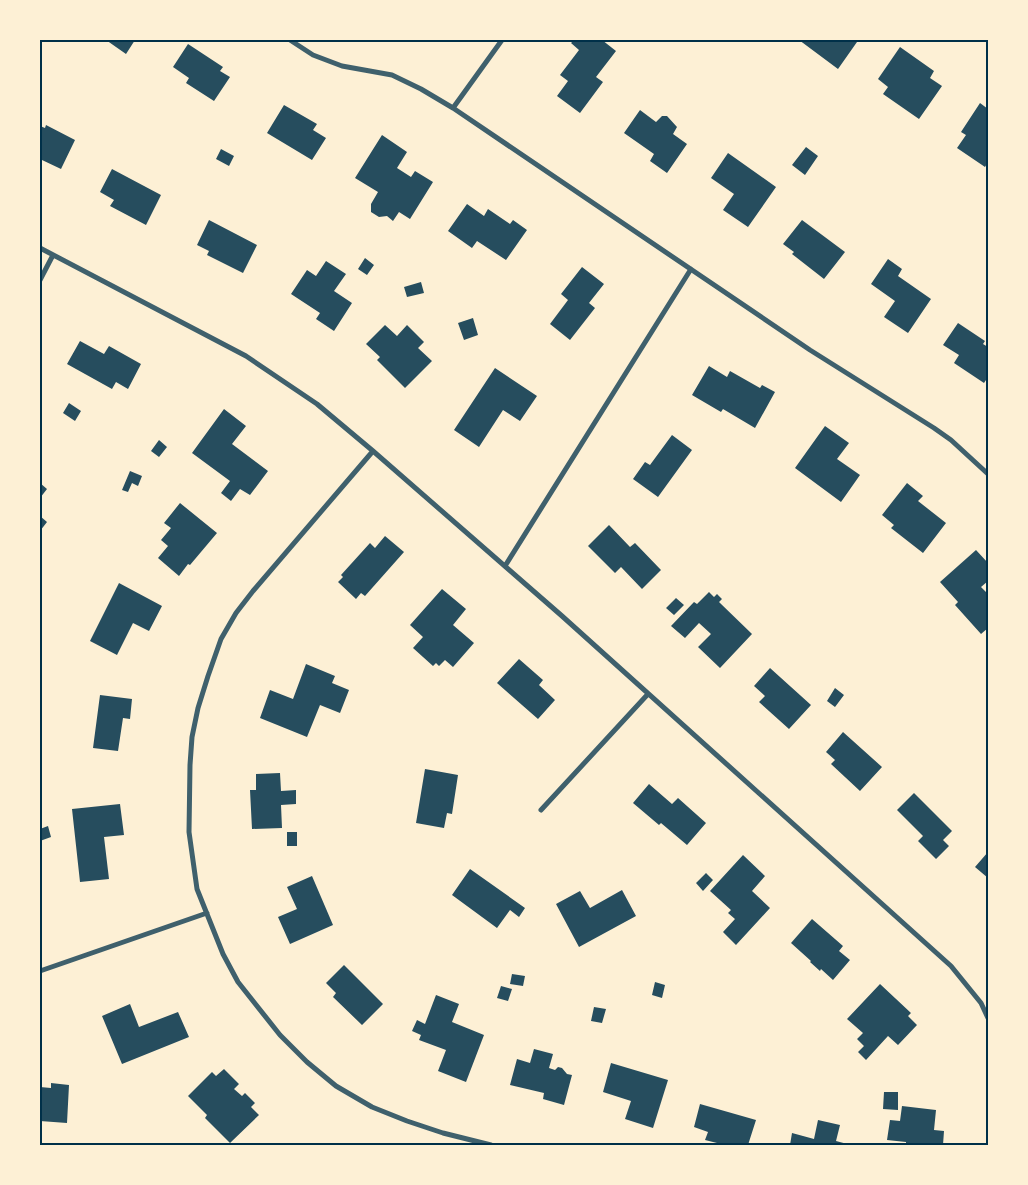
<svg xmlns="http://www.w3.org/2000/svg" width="1028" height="1185" font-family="'Open Sans',sans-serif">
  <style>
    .building { fill: #264d5e }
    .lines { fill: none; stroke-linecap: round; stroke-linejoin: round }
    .minor { stroke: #3f606c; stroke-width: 5 }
    .neatline { fill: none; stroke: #003049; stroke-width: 2 }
  </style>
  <rect width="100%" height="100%" fill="#fdf0d5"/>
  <path class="building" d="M106,40H135L126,54Z
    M574,40H602L616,51L596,77L603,82L580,113L557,96L568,81L560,75L579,50L571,43Z
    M799,40H854L857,42L838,69Z
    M188,44L223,67L220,71L230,77L214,101L186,83L189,78L173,67Z
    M900,47L934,71L930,78L942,86L919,119L883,94L888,87L878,79Z
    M980,103L988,109V162L985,167L957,148L966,135L961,132Z
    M284,105L317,124L313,130L326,138L312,160L267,133Z
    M640,110L656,122L662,116H667L677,127L673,134L687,144L667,173L650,161L654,154L624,133Z
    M46,125L75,140L61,169L42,160L40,164V126L45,128Z
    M382,135L407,152L397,168L411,177L415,171L433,182L410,219L399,212L393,221L387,216L379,217L371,212V204L378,192L355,178Z
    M806,147L818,156L805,175L792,165Z
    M221,149L234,156L229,166L216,159Z
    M728,153L776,187L748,227L723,210L734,194L711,178Z
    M112,169L161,195L146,225L110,206L114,200L100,192Z
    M467,204L484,216L488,209L510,224L513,220L527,230L506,260L477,241L472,248L448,231Z
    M209,220L257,245L243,273L207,255L209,251L197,245Z
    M802,220L845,252L824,279L792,254L794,252L783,244Z
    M365,258L374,265L367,275L358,269Z
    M888,259L902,269L898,276L931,299L908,333L884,317L895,301L871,284Z
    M326,261L346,274L334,291L352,303L334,331L316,319L320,313L291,294L307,270L316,276Z
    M582,267L604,284L589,303L595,308L570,340L550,324L568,300L561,294Z
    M421,282L424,293L407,297L404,287Z
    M473,318L478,335L464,340L458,323Z
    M958,323L985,341L983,344L988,347V377L984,383L954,363L959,355L943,345Z
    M385,325L397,336L407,325L424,342L418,348L432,361L405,388L377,360L380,357L366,344Z
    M80,341L104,354L109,346L141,364L128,389L116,382L112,389L67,364Z
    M709,366L727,377L730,371L760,388L762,385L775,392L755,428L723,409L721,412L692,395Z
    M495,368L537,396L520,421L503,410L479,447L454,430Z
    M69,403L81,411L75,421L63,413Z
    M224,409L246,426L232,444L268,471L250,495L240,489L231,501L221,493L230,481L192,453Z
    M825,426L849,443L837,459L860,475L841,502L795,468Z
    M672,435L692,450L658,497L633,479L645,462L650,465Z
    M159,440L167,447L159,457L151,451Z
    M130,471L142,476L138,486L132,483L128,492L122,490Z
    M40,483L47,489L40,498Z
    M907,483L923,496L918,501L946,523L923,553L891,528L894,525L882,515Z
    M180,503L217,533L190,565L188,564L179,576L158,558L168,546L161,540L171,528L164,523Z
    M40,516L47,522L40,531Z
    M609,525L630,547L635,543L661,570L642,589L621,567L615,573L588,546Z
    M385,536L404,552L365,596L361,593L356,599L338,582L343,577L341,575L370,543L375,548Z
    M976,550L988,563V581L981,587L988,594V628L981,634L955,605L958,602L940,582Z
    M119,583L162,606L149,631L133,623L117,655L90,641Z
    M442,589L466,609L453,625L474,643L453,667L445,660L439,666L436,663L433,666L413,648L423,637L410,625Z
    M709,592L714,597L717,594L722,599L719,602L752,634L720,668L698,647L711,634L699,623L685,638L671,626L694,602L697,604Z
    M676,598L684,605L674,615L666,608Z
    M519,659L543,680L539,685L555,700L538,719L497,683Z
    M306,664L335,676L332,683L349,690L340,713L320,705L307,737L260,718L270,690L293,699Z
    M770,668L811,705L789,729L759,702L765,696L754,686Z
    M835,688L844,695L835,707L827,701Z
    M100,695L132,699L130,719L123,718L118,751L93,748Z
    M843,732L882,767L860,791L831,764L835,760L826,752Z
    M425,769L458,775L452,814L447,813L444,828L416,823Z
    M280,773L281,791L296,790V804L281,805L282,828L252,829L250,790H256V774Z
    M649,784L672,804L678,798L706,823L687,845L661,823L659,825L633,803Z
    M914,793L952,831L943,840L949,846L936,859L918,841L923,836L897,810Z
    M120,804L124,835L104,837L109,879L80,882L72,809Z
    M48,826L51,837L40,841V829Z
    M287,832H297V846H287Z
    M988,852V878L975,867Z
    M743,855L765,876L752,891L770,908L736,945L723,932L735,919L728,913L731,910L710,891Z
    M470,869L525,908L519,917L510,910L497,928L452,895Z
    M706,873L713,880L703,891L696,883Z
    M312,876L333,925L290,944L278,917L297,909L287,887Z
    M622,890L636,916L579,947L556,904L580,891L590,908Z
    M812,919L843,946L839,951L850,960L833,980L821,969L820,971L810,962L811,961L791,943Z
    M344,965L383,1004L362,1025L333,997L336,993L326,983Z
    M512,974L525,976L523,986L510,984Z
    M655,982L665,985L662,998L652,995Z
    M880,984L911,1013L908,1016L917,1025L898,1045L888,1036L866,1060L858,1052L864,1046L857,1039L863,1033L847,1019Z
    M501,986L512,989L508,1001L497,998Z
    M436,995L459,1004L452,1022L484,1035L466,1082L438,1071L446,1050L419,1040L421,1035L412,1031L417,1020L425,1024Z
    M130,1004L139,1027L178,1012L189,1037L122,1064L102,1016Z
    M594,1007L606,1009L602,1023L591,1021Z
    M534,1049L553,1054L549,1068L555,1070L558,1067L562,1068L567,1074L572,1075L564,1105L543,1099L544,1093L510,1085L517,1059L530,1063Z
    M611,1063L668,1080L653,1128L625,1119L631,1101L603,1092Z
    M224,1069L239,1084L234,1089L242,1096L245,1093L255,1103L251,1107L259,1115L230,1143L205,1118L207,1115L188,1096L212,1072L216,1076Z
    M51,1083L69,1085L67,1123L40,1121V1087L51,1088Z
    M884,1092H898V1110L883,1109Z
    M700,1104L756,1120L748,1145H725L705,1140L708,1132L694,1127Z
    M902,1106L936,1110L934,1130L944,1131L943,1145H906V1142L887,1140L890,1120L900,1121Z
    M818,1120L840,1125L836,1141L851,1145H790L792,1133L814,1139Z"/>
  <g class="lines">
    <path class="minor" d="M290,40L313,55L342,66L392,75L421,89L453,108L810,350L934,428L951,440L988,474
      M453,108L502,40
      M40,248L246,356L317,404L373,451L562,616L951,966L981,1003L988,1018
      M40,280L53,255
      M373,451L253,591L236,613L221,639L208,676L198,708L192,737L190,765L189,832L197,889L223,954L238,982L280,1035L307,1062L336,1086L372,1107L407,1121L443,1133L491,1145
      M505,566L691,269
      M541,810L648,694
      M40,971L207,913"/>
  </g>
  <rect width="1028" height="1185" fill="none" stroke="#fdf0d5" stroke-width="82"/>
  <rect x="41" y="41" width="946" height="1103" class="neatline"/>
</svg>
